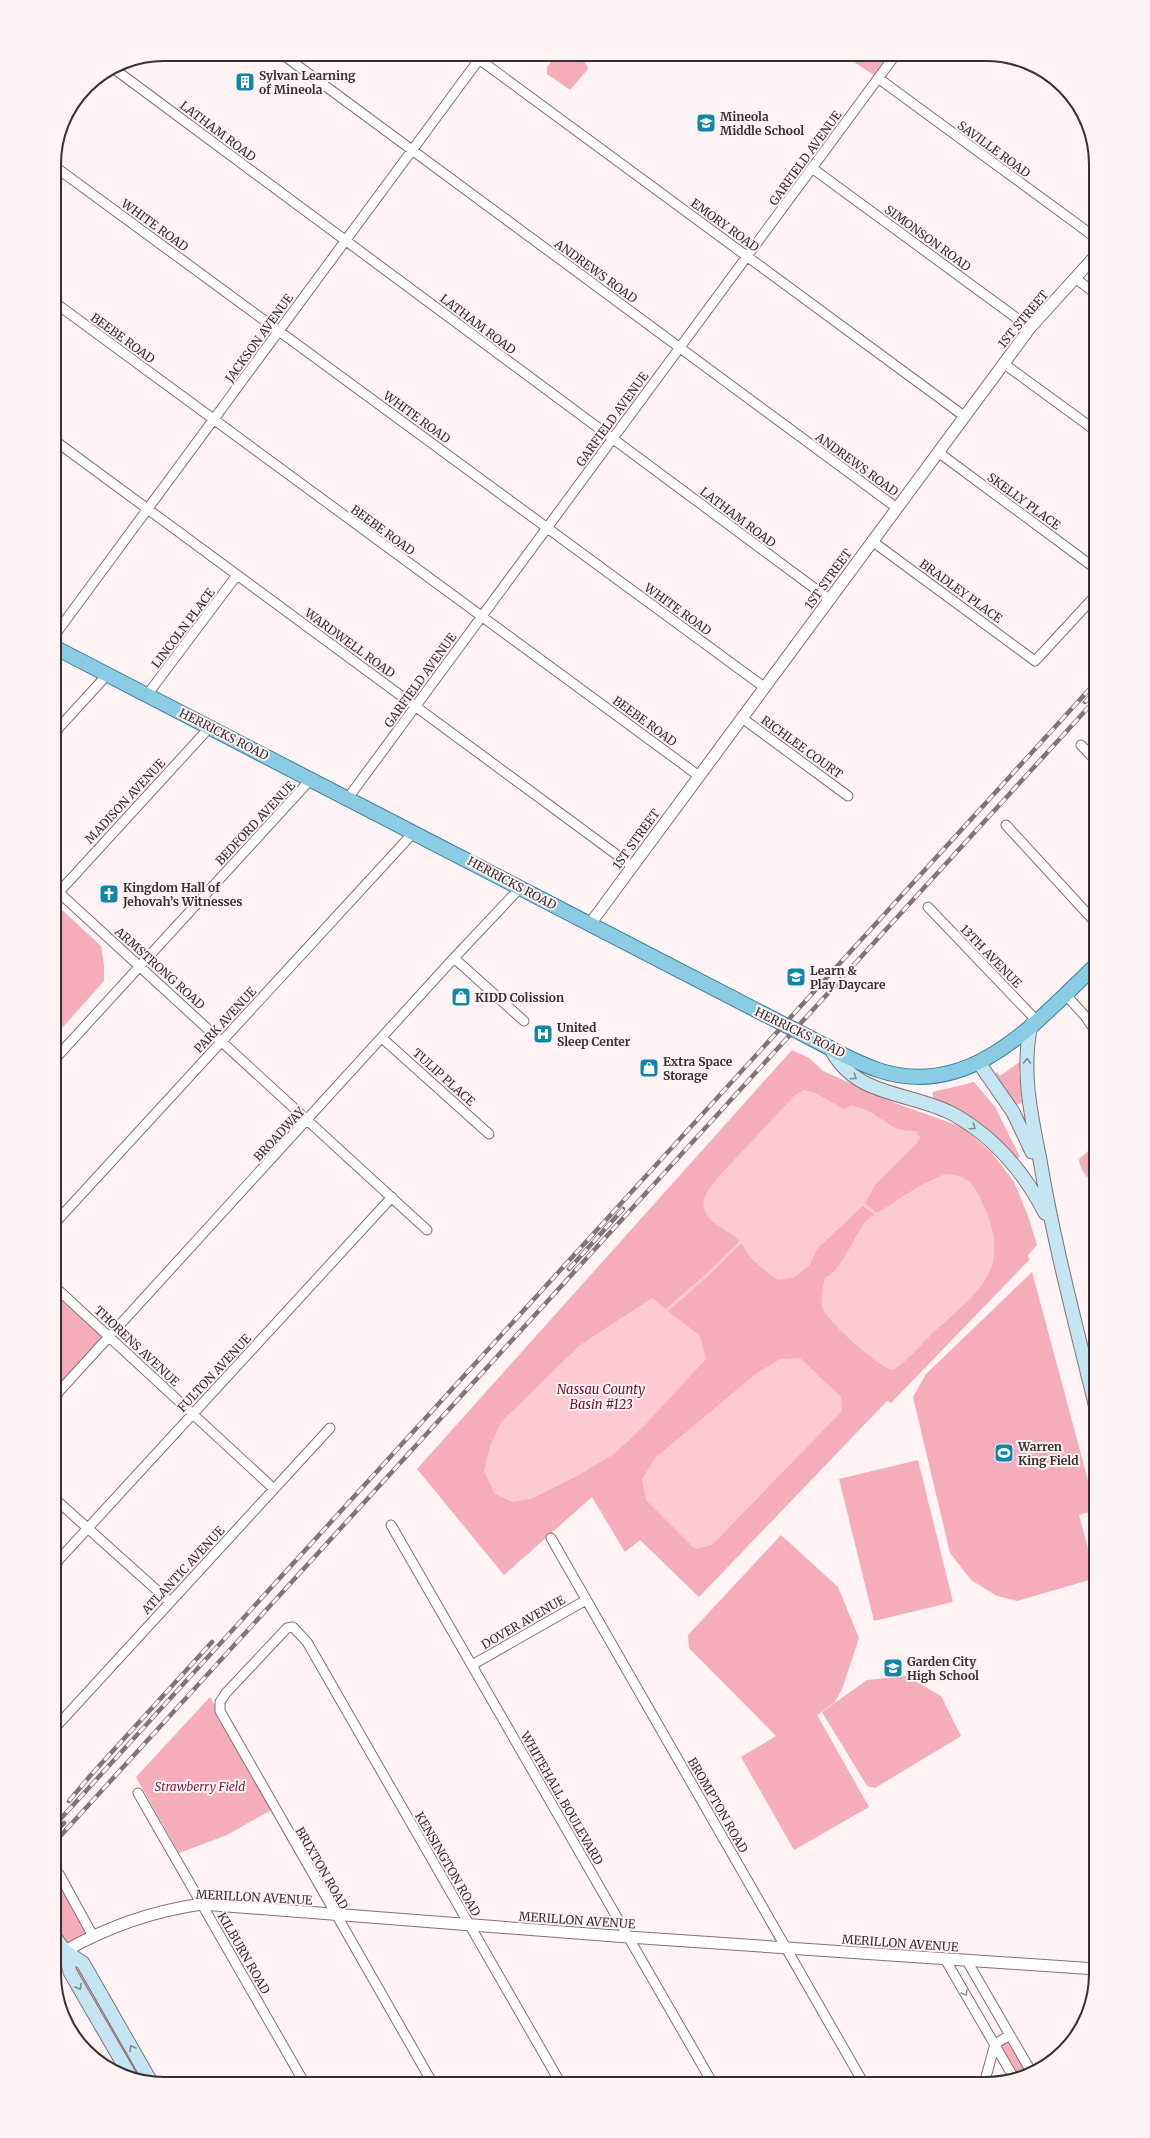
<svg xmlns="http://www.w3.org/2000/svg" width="1150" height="2138" font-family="Merriweather,serif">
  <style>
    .green { fill: #f5adbb }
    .water { fill: #fdcad3 }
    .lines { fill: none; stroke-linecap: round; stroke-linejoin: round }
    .stream { stroke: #fdcad3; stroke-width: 3 }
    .minor-casing { stroke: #886f73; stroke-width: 11 }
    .tertiary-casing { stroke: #886f73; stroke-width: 13 }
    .secondary-casing { stroke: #886f73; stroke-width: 15 }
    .primary-casing { stroke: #3a7f99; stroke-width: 16 }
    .minor { stroke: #fff; stroke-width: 9 }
    .tertiary { stroke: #fff; stroke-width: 11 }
    .secondary { stroke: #c4e6f1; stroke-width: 13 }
    .primary { stroke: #89cce3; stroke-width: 14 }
    .rail-casing { stroke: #807476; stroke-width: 4.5 }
    .rail { stroke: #fff3f5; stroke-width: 3; stroke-dasharray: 9; stroke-linecap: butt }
    .oneway { stroke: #7f8a91 }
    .oneway2 { stroke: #9c9798 }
    .labels { text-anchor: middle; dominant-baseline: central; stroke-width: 4; stroke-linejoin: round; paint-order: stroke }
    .poi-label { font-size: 12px; font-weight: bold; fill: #3a2f31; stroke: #fff3f5; text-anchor: start }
    .street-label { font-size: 12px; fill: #3a2f31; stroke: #fff3f5 }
    .park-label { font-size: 12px; font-style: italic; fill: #781c3a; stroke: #fff3f5 }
    .water-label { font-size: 13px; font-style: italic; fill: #6e1132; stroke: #fff3f5 }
    .rim { fill: none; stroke: #3a2f31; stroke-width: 2 }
  </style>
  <rect width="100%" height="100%" fill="#fff3f5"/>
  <path class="green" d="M557,54C571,54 583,53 588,69L570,90L547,74V67Z
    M842,54H896L878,78Z
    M60,908L101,946L104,965V981L63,1027L54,1020V915Z
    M792,1050L809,1058L823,1071L895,1103L962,1127L992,1153L1014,1182L1028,1216L1037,1245L1028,1255L1029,1260L891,1403L887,1401L699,1597L640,1540L625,1552L592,1497L504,1575L417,1469Z
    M1021,1061L1019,1073L1022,1103L1016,1105L995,1073L997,1072L1000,1076Z
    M974,1082L995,1107L1020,1157L1015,1159C987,1127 972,1115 933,1098V1092Z
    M1096,1144V1184C1088,1180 1079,1168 1079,1159Z
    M1032,1272L1096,1510L1079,1515L1096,1578L1017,1601L997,1596L971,1580L950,1553L913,1397L926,1374Z
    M62,1293L109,1337L54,1397V1302Z
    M918,1460L953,1602L874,1621L839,1479Z
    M781,1535L838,1587L859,1638L842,1689L835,1702L817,1715L869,1807L794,1850L741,1757L776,1736L689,1648L688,1635Z
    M906,1676L941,1696L961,1736L875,1788L867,1786L822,1712L867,1680Z
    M210,1697L273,1809L227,1835L179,1853L136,1777Z
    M59,1874L93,1936L65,1951L54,1937V1877Z
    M70,1956L83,1963L151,2082L130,2075L79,1987Z
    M1009,2038L1028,2076L1016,2078L997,2045Z"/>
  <path class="water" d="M804,1090L815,1093L844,1109L852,1105C858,1108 865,1109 870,1112C890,1123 891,1131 916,1131L920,1137L918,1142L874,1186L865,1204L817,1249L810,1265L795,1277L778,1280C769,1274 760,1267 752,1259C746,1252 742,1243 735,1237C725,1228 707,1223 704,1208C701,1196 713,1183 721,1174L795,1095Z
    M946,1174C969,1176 974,1184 983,1204C1013,1269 980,1290 935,1331C921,1344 909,1360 893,1370C879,1368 831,1324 824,1311C819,1300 823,1288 825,1277C840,1274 854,1235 866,1221C871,1216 880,1211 887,1207C906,1194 924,1182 946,1174Z
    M652,1298L700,1336L706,1359L643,1427L614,1454L577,1476L531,1499L513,1502L495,1494L484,1471L490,1446L501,1422L580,1345Z
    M800,1358L841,1397L842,1411L712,1545L695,1549L646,1500L642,1479L655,1458L758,1372L780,1359Z"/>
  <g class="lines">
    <path class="stream" d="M862,1203L876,1214
      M667,1310L706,1276L742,1241"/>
    <g class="minor-casing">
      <path id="minor" d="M282,54L897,508
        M472,54L964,416
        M113,68L829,599
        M878,78L1096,238
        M54,166L764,687
        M812,168L1030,328
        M1075,278L1096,294
        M54,302L699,776
        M1003,363L1096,431
        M54,440L632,866
        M938,452L1096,569
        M872,541L1035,661L1096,595
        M54,636L483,54
        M147,695L237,575
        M742,718L848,796
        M54,733L107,675
        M1081,745L1096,761
        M348,798L896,54
        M1006,825L1096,923
        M54,888L427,1230
        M59,892L210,727
        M928,907L1037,1021
        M454,958L524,1021
        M1065,994L1085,1016L1096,1032
        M382,1038L489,1134
        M54,1060L311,779
        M54,1224L414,832
        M54,1286L274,1489
        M54,1397L454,958L521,887
        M54,1498L170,1602
        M391,1525L713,2084
        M551,1538L864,2084
        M54,1565L392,1197
        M472,1665L586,1600
        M54,1729L330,1428
        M138,1793L305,2084
        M59,1874L93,1936
        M945,1959L1014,2078
        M54,1960L65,1951
        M967,1961L1032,2073
        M433,2084L220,1711V1702L226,1693L287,1628L293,1627L307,1642L561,2084
        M984,2084L995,2044L1010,2035"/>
    </g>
    <g class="tertiary-casing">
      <path id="tertiary" d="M590,924L1030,328L1096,255
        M65,1951C109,1926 152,1911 202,1904L628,1937L1096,1969"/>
    </g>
    <g class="secondary-casing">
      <path id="secondary" d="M1031,1025C1021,1071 1031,1115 1040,1160C1054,1244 1076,1325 1096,1408
        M830,1047C854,1098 910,1091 953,1114C994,1137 1024,1172 1045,1213
        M979,1063L1013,1112L1032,1152
        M54,1936L65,1951L70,1972L129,2074
        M65,1951L83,1963L151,2082"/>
    </g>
    <g class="primary-casing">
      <path id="primary" d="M54,647L785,1025C814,1039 848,1060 878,1070C970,1101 1036,1022 1096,965"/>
    </g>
    <use href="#minor" class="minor"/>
    <use href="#tertiary" class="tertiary"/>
    <use href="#secondary" class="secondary"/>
    <use href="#primary" class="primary"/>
    <g class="rail-casing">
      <path id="rail" d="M1085,702L1096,691
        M569,1269L623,1209
        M69,1801L90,1776L212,1642
        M54,1826L1096,682
        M54,1834L64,1823
        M54,1843L1096,699"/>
    </g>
    <use href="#rail" class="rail"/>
  </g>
  <defs><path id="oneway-chevron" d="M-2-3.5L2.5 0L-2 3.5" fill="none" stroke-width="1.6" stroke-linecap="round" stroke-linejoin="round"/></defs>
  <g class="oneway">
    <use href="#oneway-chevron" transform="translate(1027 1061) rotate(-89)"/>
    <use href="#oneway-chevron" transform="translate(854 1077) rotate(34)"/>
    <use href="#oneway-chevron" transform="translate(973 1127) rotate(34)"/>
    <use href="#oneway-chevron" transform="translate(79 1987) rotate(60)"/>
    <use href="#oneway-chevron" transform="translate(132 2048) rotate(-120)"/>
  </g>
  <use class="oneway2" href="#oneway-chevron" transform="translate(965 1993) rotate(60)"/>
  <defs>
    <g id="building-square" transform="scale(1)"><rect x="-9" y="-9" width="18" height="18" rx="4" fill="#0e87ab" stroke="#fff3f5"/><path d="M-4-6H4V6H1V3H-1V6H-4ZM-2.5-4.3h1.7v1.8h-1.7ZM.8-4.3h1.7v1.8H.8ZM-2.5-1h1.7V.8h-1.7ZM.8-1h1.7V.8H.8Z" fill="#fff"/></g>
    <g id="school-square" transform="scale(1)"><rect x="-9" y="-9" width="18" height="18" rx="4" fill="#0e87ab" stroke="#fff3f5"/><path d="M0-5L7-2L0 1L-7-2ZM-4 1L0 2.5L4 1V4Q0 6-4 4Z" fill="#fff"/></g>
    <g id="church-square" transform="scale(1)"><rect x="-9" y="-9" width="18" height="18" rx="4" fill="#0e87ab" stroke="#fff3f5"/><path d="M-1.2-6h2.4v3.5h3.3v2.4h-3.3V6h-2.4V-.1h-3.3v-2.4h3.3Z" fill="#fff"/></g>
    <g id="shop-square" transform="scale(1)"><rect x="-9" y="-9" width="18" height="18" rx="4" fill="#0e87ab" stroke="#fff3f5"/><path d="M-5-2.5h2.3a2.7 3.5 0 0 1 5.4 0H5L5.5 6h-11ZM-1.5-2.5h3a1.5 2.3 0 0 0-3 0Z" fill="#fff"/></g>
    <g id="hospital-square" transform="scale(1)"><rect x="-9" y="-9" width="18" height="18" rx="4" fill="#0e87ab" stroke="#fff3f5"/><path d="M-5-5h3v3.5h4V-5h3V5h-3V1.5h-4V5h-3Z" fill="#fff"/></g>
    <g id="stadium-square" transform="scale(1)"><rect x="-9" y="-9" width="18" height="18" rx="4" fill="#0e87ab" stroke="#fff3f5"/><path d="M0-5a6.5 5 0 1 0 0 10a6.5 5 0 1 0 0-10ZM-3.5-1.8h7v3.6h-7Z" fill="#fff"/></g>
  </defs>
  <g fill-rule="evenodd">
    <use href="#building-square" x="245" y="82"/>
    <use href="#school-square" x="706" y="123"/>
    <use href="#church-square" x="109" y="894"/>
    <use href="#school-square" x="796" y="977"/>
    <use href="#shop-square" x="461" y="997"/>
    <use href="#hospital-square" x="543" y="1034"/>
    <use href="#shop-square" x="649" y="1068"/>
    <use href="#stadium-square" x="1004" y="1453"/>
    <use href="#school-square" x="893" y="1668"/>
  </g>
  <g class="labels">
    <g class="poi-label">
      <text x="259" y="75">Sylvan Learning<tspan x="259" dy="14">of Mineola</tspan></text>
      <text x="720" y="116">Mineola<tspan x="720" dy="14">Middle School</tspan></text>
      <text x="123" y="887">Kingdom Hall of<tspan x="123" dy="14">Jehovah’s Witnesses</tspan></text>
      <text x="810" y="970">Learn &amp;<tspan x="810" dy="14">Play Daycare</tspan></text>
      <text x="475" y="997">KIDD Colission</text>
      <text x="557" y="1027">United<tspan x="557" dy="14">Sleep Center</tspan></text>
      <text x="663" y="1061">Extra Space<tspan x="663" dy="14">Storage</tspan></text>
      <text x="1018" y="1446">Warren<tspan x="1018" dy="14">King Field</tspan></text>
      <text x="907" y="1661">Garden City<tspan x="907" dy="14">High School</tspan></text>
    </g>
    <g class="street-label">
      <text transform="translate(218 131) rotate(37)">LATHAM ROAD</text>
      <text transform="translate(994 149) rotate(36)">SAVILLE ROAD</text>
      <text transform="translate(805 158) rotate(-54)">GARFIELD AVENUE</text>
      <text transform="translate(155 225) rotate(36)">WHITE ROAD</text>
      <text transform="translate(725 225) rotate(36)">EMORY ROAD</text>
      <text transform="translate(928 238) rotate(36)">SIMONSON ROAD</text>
      <text transform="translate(596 271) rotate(36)">ANDREWS ROAD</text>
      <text transform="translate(1023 319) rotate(-50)">1ST STREET</text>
      <text transform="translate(478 324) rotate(37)">LATHAM ROAD</text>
      <text transform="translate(123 338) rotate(36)">BEEBE ROAD</text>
      <text transform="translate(259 338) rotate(-54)">JACKSON AVENUE</text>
      <text transform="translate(417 417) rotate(36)">WHITE ROAD</text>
      <text transform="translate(612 419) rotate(-54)">GARFIELD AVENUE</text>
      <text transform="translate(857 464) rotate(36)">ANDREWS ROAD</text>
      <text transform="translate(1024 501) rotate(36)">SKELLY PLACE</text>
      <text transform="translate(738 517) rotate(37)">LATHAM ROAD</text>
      <text transform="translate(383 530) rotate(36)">BEEBE ROAD</text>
      <text transform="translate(828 579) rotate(-54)">1ST STREET</text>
      <text transform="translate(961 591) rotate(36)">BRADLEY PLACE</text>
      <text transform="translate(678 609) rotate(36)">WHITE ROAD</text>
      <text transform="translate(183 628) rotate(-53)">LINCOLN PLACE</text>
      <text transform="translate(350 643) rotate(36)">WARDWELL ROAD</text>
      <text transform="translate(420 680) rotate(-54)">GARFIELD AVENUE</text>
      <text transform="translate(645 721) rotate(36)">BEEBE ROAD</text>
      <text transform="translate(224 734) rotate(27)">HERRICKS ROAD</text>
      <text transform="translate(802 747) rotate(36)">RICHLEE COURT</text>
      <text transform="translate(125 801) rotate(-47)">MADISON AVENUE</text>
      <text transform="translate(255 823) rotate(-47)">BEDFORD AVENUE</text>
      <text transform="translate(636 839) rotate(-54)">1ST STREET</text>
      <text transform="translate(512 883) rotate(28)">HERRICKS ROAD</text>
      <text transform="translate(991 956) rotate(46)">13TH AVENUE</text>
      <text transform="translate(160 968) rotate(42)">ARMSTRONG ROAD</text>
      <text transform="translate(225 1020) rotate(-47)">PARK AVENUE</text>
      <text transform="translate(800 1032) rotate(26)">HERRICKS ROAD</text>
      <text transform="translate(444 1077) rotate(42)">TULIP PLACE</text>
      <text transform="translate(279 1134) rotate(-47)">BROADWAY</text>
      <text transform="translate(137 1346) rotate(43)">THORENS AVENUE</text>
      <text transform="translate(214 1373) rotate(-47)">FULTON AVENUE</text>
      <text transform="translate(183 1570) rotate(-47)">ATLANTIC AVENUE</text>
      <text transform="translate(523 1622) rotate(-30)">DOVER AVENUE</text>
      <text transform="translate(562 1798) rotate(60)">WHITEHALL BOULEVARD</text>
      <text transform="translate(718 1805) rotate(60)">BROMPTON ROAD</text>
      <text transform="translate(448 1864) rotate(60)">KENSINGTON ROAD</text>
      <text transform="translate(322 1868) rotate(60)">BRIXTON ROAD</text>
      <text transform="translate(254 1897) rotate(3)">MERILLON AVENUE</text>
      <text transform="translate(577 1920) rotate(4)">MERILLON AVENUE</text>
      <text transform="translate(900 1943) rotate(4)">MERILLON AVENUE</text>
      <text transform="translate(244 1953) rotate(60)">KILBURN ROAD</text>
    </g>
    <g class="park-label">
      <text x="200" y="1786">Strawberry Field</text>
    </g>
    <g class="water-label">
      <text x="601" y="1389">Nassau County<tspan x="601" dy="15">Basin #123</tspan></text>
    </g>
  </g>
  <path d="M0 0H1150V2138H0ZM164 61H986A103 103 0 0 1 1089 164V1974A103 103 0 0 1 986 2077H164A103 103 0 0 1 61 1974V164A103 103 0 0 1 164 61Z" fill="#fff3f5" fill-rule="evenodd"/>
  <path class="rim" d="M164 61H986A103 103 0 0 1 1089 164V1974A103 103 0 0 1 986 2077H164A103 103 0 0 1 61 1974V164A103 103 0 0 1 164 61Z"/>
</svg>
